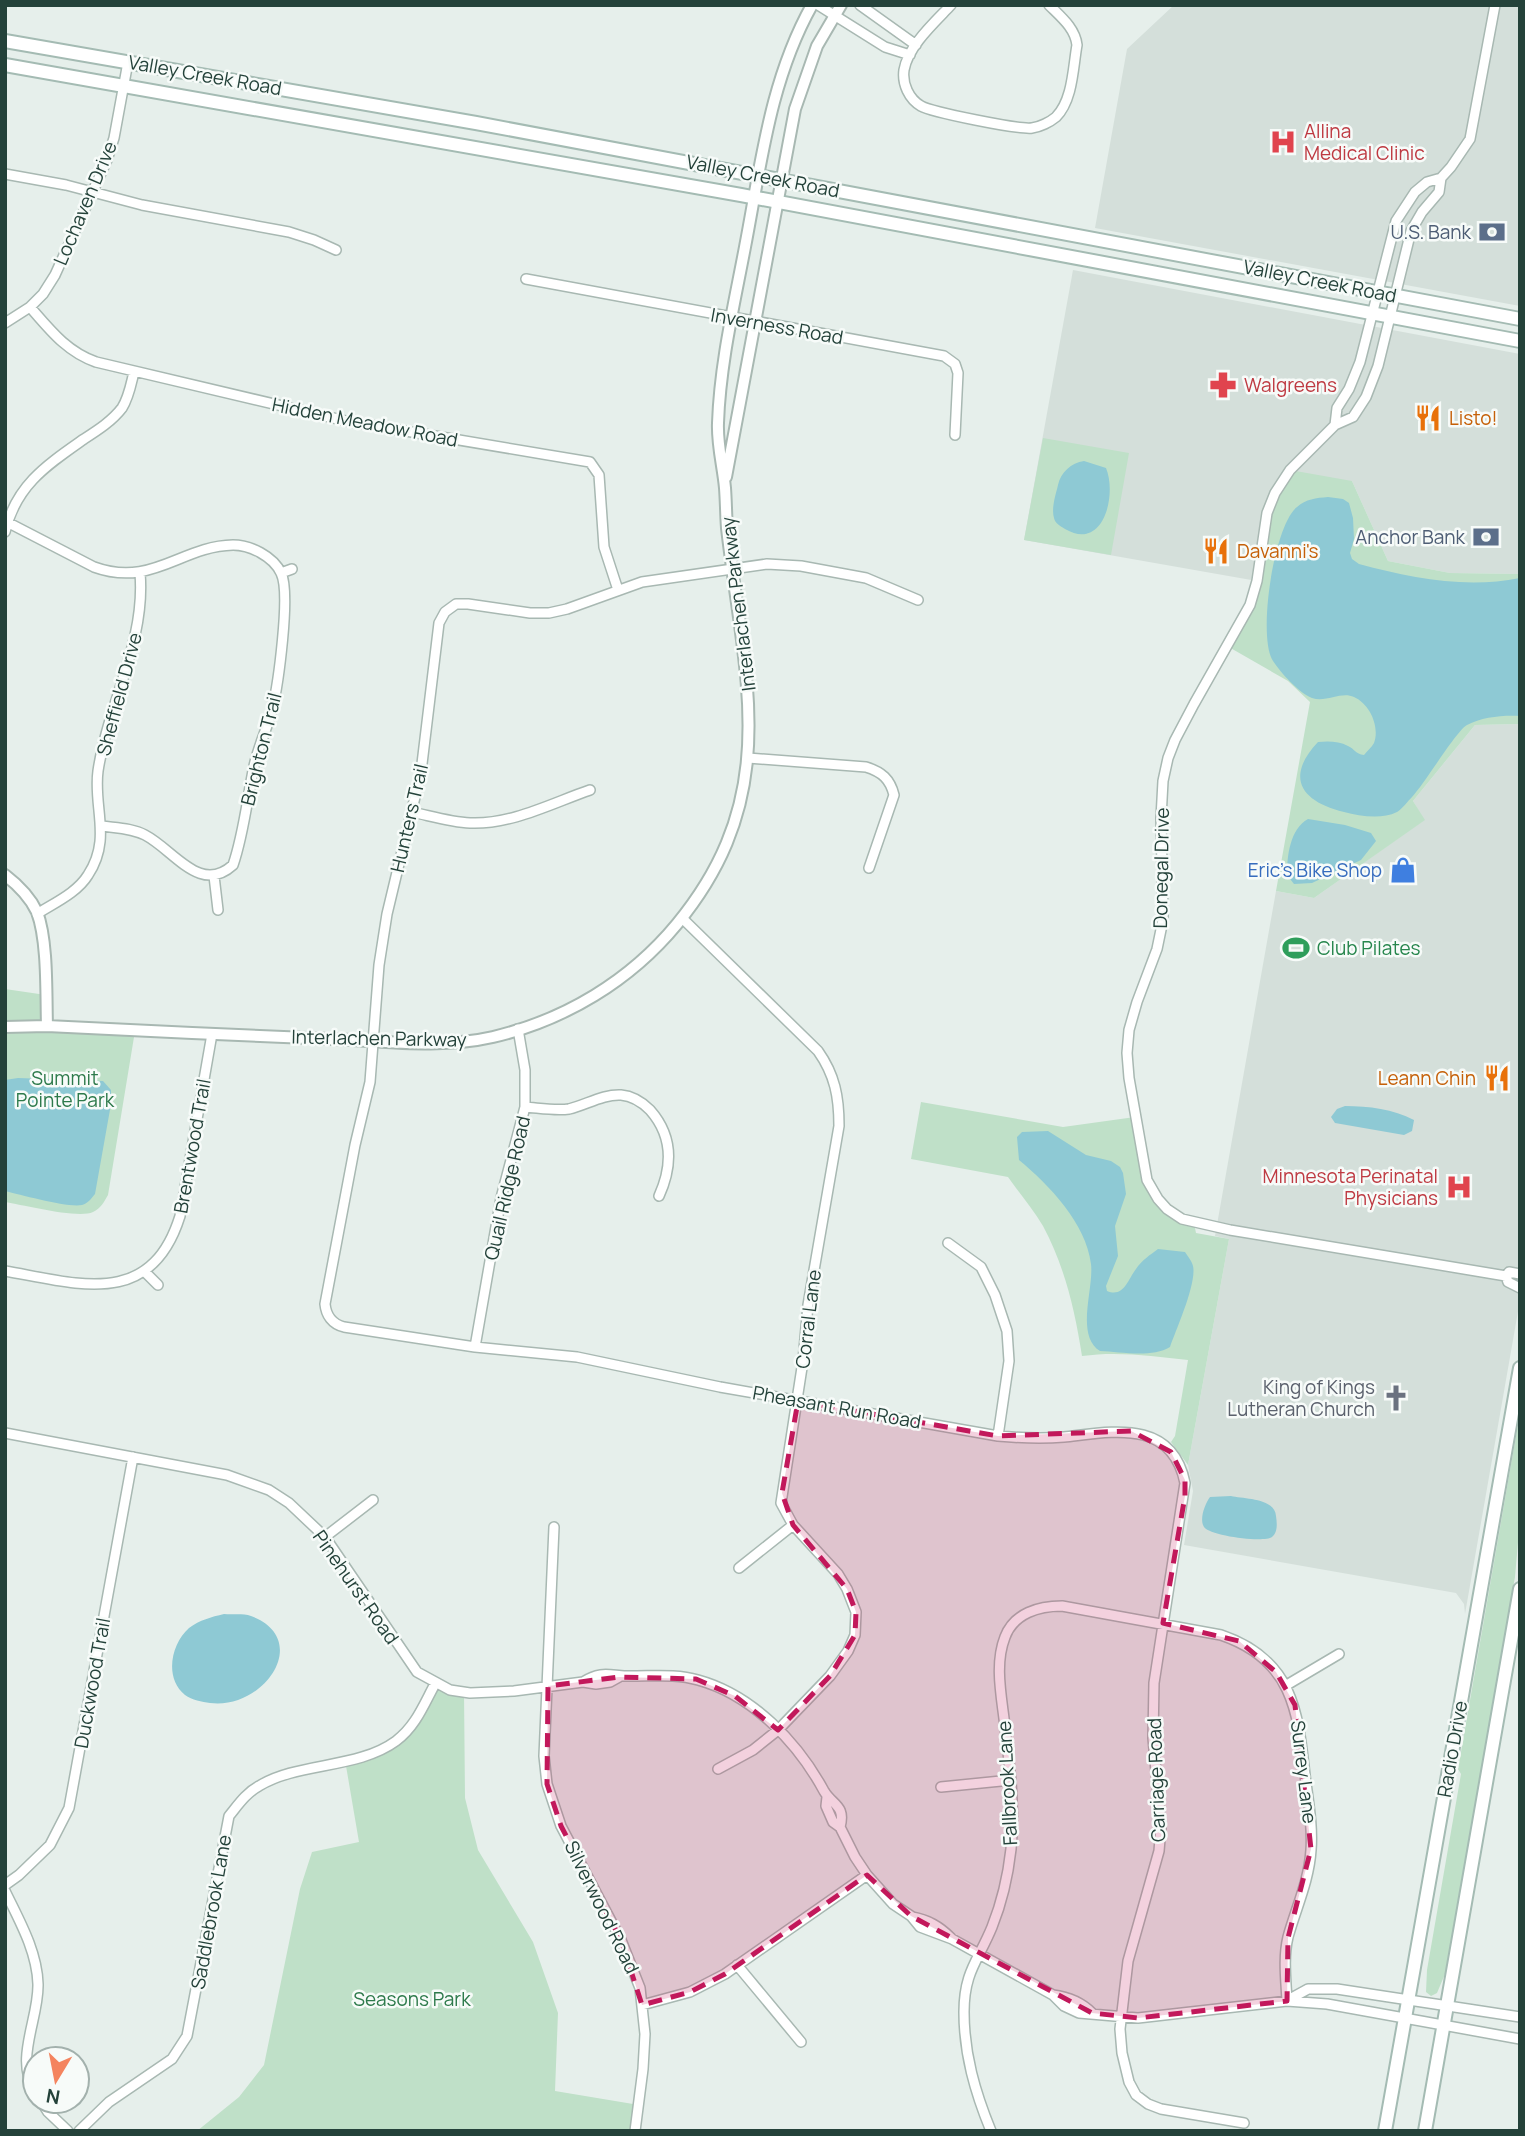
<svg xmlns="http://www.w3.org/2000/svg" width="1525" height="2136" font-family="Manrope,sans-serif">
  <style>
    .built { fill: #d4dfda }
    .green { fill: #bfe0c8 }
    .water { fill: #8ec9d4 }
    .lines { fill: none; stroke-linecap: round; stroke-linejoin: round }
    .minor-casing { stroke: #a8b8b2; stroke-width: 12 }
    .tertiary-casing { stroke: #a8b8b2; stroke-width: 14 }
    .secondary-casing { stroke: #a4bbb3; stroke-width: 16 }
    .minor { stroke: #fff; stroke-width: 9 }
    .tertiary { stroke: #fff; stroke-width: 10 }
    .secondary { stroke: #fff; stroke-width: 12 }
    .marked { fill: #c2185b; fill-opacity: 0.2; stroke: #c2185b; stroke-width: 5; stroke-dasharray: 14 9; stroke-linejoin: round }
    .labels { text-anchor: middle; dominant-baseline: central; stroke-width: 5; stroke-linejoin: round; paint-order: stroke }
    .street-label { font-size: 19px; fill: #24423a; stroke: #f7fbf9 }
    .health-label { font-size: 19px; fill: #be3a42; stroke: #f7fbf9; text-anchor: start }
    .service-label { font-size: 19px; fill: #4e5e75; stroke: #f7fbf9; text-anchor: end }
    .food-label { font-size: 19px; fill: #c56008; stroke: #f7fbf9; text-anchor: start }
    .shop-label { font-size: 19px; fill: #366cbe; stroke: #f7fbf9; text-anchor: end }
    .leisure-label { font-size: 19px; fill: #27864d; stroke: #f7fbf9; text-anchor: start }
    .park-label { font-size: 19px; fill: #2d7a4b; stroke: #f7fbf9 }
    .worship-label { font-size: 19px; fill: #5b616d; stroke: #f7fbf9; text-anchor: end }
  </style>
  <rect width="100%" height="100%" fill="#e6efeb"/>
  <path class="built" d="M1174,5H1520V306L1095,228L1127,49Z
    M1073,270L1520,354V574L1450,573L1388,561L1352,481L1257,581L1024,540Z
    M1520,724V1300L1465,1614L1464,1604L1456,1593L1184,1545L1193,1491L1188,1465L1229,1239L1215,1236L1276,891L1314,898L1424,820L1413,801L1475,725Z"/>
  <path class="green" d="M1043,438L1129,453L1111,555L1024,540Z
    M1290,470L1352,481L1388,561L1450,573L1520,574V724L1475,725L1413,801L1425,820L1314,898L1276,891L1310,702L1288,681L1227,646L1250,605L1264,526Z
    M5,989L46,995L47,1026L135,1031L108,1195C104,1202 101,1208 93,1212C78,1219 24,1205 5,1202Z
    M921,1102L1063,1127L1135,1117L1144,1168L1158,1199L1194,1223L1196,1233L1229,1239L1188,1465L1171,1442L1175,1436L1188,1360C1153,1356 1117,1351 1082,1356C1075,1311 1065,1267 1043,1226C1033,1209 1019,1193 1008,1177L911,1159Z
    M1520,1413V1519L1515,1577L1445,1974L1437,1993L1431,1996L1426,1992L1427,1970L1461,1774L1458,1769Z
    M435,1684L464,1692L465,1798L478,1850L533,1942L558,2013L555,2091L639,2105L634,2131H197L239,2097L264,2065L300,1889L312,1852L359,1842L345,1760L396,1741Z"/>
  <path class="water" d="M1084,461L1106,468C1117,494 1104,552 1065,529C1060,526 1055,523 1054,518C1051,508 1056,494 1058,485C1061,472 1071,463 1084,461Z
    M1328,497L1343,499L1349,503L1353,518L1354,539L1350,553L1352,559L1359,564C1411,578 1466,589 1520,578V716C1503,715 1482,717 1467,725C1457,730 1425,783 1412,797C1408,801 1402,809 1397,812C1381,820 1360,816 1344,812C1302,802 1284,778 1318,742C1328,741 1339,741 1348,746C1355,749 1355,754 1364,755C1367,751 1372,747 1374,743C1380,727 1370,704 1354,697C1341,691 1326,703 1312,698C1298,692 1281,673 1273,661C1257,636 1274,525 1297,507C1306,499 1316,498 1328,497Z
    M1308,819L1345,825L1371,833L1376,841L1361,860L1312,883L1294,884L1287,875C1287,856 1290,829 1308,819Z
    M18,1078L103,1081L111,1090V1104L95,1194C91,1199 88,1203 82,1205C68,1208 22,1195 5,1191V1080Z
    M1345,1106C1369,1106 1393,1109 1414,1120L1412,1131L1404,1135L1335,1123L1331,1117L1337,1109Z
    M1048,1131L1086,1155L1111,1161L1120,1167L1123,1173L1126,1194L1115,1226L1118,1256L1106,1286L1107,1291C1124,1298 1128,1279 1136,1269C1142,1260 1150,1255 1158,1249L1185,1252C1188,1257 1192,1261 1193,1266C1197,1283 1176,1330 1170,1347C1152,1358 1121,1352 1100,1351C1075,1335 1094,1289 1091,1264C1086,1223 1049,1185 1019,1160L1017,1137L1022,1132Z
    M1231,1496C1244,1499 1275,1498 1276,1516C1277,1523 1278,1532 1272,1537C1264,1543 1210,1536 1204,1527C1199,1519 1205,1504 1210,1497Z
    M224,1614C232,1615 243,1613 251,1616C313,1639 264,1710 210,1703C202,1702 192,1700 185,1695C164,1678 171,1644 189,1628C200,1620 211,1617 224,1614Z"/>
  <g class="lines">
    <g class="minor-casing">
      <path id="minor" d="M818,5L885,47L910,55
        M860,5L916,45
        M951,5C935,22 908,46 904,70C902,84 909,99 921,106C931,112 1020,130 1032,128C1040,127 1050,122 1056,117C1073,100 1073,67 1077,45C1075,28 1061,17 1049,5
        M5,174L66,185L142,205L289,232L314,240L336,250
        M1441,178L1439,192L1422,212L1411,231L1378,366L1366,397L1353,417L1335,425L1290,470L1275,493L1267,513L1257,581L1250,605L1194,704L1175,740L1168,758L1163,781L1161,818L1163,920L1157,949L1137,1002L1129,1030L1127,1053L1129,1078L1147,1180L1158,1199L1167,1209L1182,1219L1230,1230L1506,1276L1509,1272L1520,1274
        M526,279L944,356L955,364L958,373L955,435
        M30,307C50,330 67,352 96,362L346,421L590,462L599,475L604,547L618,590
        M5,323L30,307L43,294L55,275L107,160L114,138L128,62
        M1335,425L1337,408L1349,389L1360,362L1396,221L1415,192L1427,182L1441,178L1451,167L1470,139L1495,5
        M5,521L94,567C152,588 181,546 233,545C250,545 273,556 281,573C291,593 278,686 272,710C267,729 258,747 254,766C247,799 244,833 233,865C200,895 174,850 145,835C132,828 116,828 102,826
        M5,532C16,485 47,465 84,439C98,430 112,421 122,408C129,397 131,384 134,372
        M281,573L292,569
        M918,600L866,578L801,566L767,564L642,582L567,609L549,613H530L468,604H456L445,612L439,623L421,772L387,914L379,965L370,1082L355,1145L325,1304C326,1315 332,1324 344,1327L475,1347L577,1357L720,1387L998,1436C1020,1438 1042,1439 1064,1437C1111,1432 1172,1418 1185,1483L1154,1683L1153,1738L1161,1827L1159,1851L1128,1961L1120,2029L1122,2053L1129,2082L1136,2095L1148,2104L1161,2109L1244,2123
        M748,758L866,767C882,772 890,779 894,795L869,868
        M412,812C431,816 451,822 470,823C511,825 552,803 590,790
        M214,876L218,910
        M37,914C54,903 77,893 88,875C112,839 93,807 98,771C108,704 146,641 140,573
        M682,918L818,1051C835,1075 839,1097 839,1126L808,1305L803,1361L781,1503L793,1525L838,1574L847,1589L856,1612L855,1635L848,1651L830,1676L778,1730L753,1750L718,1769
        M525,1107C539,1108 555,1111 569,1109C586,1105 603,1094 621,1095C633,1096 642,1102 650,1110C673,1136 673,1165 659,1196
        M948,1243L981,1267L995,1295L1007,1331L1009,1361L998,1436
        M5,1271C79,1284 151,1309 180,1216L212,1034
        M145,1272L158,1285
        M1506,1276L1508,1282L1520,1288
        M475,1347L501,1198L525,1107V1070L518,1029
        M5,1433L227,1475L269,1490L289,1503L325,1537L417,1672L450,1690L470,1693L514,1691L583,1682L596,1684L610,1682L619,1677
        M554,1527L544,1756L547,1784L561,1826L621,1940L640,1988L645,2034L643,2069L635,2131
        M325,1537L373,1500
        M739,1568L793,1525
        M583,1682C603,1669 612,1677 634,1676C656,1676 677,1674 698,1680C753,1695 798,1743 824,1791C832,1805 846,1805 840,1827
        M1285,1686L1339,1654
        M941,1787L1011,1780
        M827,1797L826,1806L833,1822L840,1827L855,1857L867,1875L893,1904L911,1916L920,1927L952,1939L1053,1995L1064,2006L1079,2013L1138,2018L1287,2001L1327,2004L1520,2039
        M5,1885L19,1875L50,1845L69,1808L133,1457
        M5,1891C19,1920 37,1951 38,1984C39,2019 14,2059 35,2092
        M912,1917C928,1920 939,1926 951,1938
        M737,1965L801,2042
        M1053,1995C1069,1997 1081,2002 1092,2013
        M1288,2000L1308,1989H1337L1520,2017
        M642,2005L690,1992L725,1974L867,1875
        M41,2101L48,2112L68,2131
        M79,2131L109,2102L172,2059L187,2036L229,1816C238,1805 246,1793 259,1786C298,1762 358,1769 396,1741C416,1726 424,1704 435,1684
        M991,2131C975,2092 964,2054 964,2012C964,1972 978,1961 992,1927C1002,1902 1008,1876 1011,1849C1015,1809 1010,1767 1005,1727C1002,1698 994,1665 1005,1637C1014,1613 1039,1606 1062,1606L1221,1635C1292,1659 1298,1710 1305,1775C1308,1800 1313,1825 1311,1850C1309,1881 1296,1908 1288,1937C1283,1958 1286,1980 1287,2001"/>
    </g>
    <g class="tertiary-casing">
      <path id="tertiary" d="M726,477L795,109L817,46L841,5
        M5,875C18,885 30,897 37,912C48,941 46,995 47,1026
        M5,1027L47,1026C142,1031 236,1035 331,1039C384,1041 441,1049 493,1037C565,1020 630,981 677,924C784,794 744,678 727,528C726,515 726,501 725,488C723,466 717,445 718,423C720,364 734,305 745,247C761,164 770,80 812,5"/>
    </g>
    <g class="secondary-casing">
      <path id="secondary" d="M5,41L476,123L1520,319
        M5,65L741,195L1520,341
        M1385,2131L1520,1368
        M1425,2131L1520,1589"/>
    </g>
    <use href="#minor" class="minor"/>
    <use href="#tertiary" class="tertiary"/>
    <use href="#secondary" class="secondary"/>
  </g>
  <path class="marked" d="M798,1401L998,1436L1131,1431L1171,1452L1185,1480V1496L1163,1623L1239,1641L1276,1672L1295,1705L1311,1849L1288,1938L1287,2001L1138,2018L1092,2013L911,1916L867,1875L725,1974L690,1992L642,2005L621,1940L561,1826L547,1784L548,1686L619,1677L696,1679L735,1696L778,1730L830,1676L855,1635L856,1612L847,1589L793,1525L782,1493Z"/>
  <defs>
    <g id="hospital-bare" transform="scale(2.1)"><path d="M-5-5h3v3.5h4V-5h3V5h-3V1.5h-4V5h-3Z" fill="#e0444e" stroke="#f7fbf9" stroke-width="2.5" paint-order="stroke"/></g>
    <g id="bank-bare" transform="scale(2.1)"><path d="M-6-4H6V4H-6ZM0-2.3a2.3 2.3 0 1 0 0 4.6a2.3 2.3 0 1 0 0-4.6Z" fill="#5c6f8a" stroke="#f7fbf9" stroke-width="2.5" paint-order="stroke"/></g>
    <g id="pharmacy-bare" transform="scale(2.1)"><path d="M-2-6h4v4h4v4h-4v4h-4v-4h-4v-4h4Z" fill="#e0444e" stroke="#f7fbf9" stroke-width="2.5" paint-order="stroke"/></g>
    <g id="restaurant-bare" transform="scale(2.1)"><path d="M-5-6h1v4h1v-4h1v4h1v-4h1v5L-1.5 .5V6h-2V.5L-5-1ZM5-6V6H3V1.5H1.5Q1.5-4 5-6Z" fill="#e8710a" stroke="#f7fbf9" stroke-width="2.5" paint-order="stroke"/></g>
    <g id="shop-bare" transform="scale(2.1)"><path d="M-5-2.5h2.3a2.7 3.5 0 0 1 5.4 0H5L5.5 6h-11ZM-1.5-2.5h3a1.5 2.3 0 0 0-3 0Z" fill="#3f7fe0" stroke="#f7fbf9" stroke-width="2.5" paint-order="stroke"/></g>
    <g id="stadium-bare" transform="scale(2.1)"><path d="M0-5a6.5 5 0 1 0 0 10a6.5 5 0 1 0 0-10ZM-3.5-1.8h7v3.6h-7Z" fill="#2e9e5b" stroke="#f7fbf9" stroke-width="2.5" paint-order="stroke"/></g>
    <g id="church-bare" transform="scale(2.1)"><path d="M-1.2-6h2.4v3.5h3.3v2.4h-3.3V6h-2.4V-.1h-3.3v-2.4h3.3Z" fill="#6b7280" stroke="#f7fbf9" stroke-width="2.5" paint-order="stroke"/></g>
  </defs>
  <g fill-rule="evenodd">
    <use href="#hospital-bare" x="1283" y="142"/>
    <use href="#bank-bare" x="1492" y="232"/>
    <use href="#pharmacy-bare" x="1223" y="385"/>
    <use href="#restaurant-bare" x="1428" y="418"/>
    <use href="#bank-bare" x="1486" y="537"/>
    <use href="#restaurant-bare" x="1216" y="551"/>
    <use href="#shop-bare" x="1403" y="870"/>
    <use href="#stadium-bare" x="1296" y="948"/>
    <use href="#restaurant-bare" x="1497" y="1078"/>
    <use href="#hospital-bare" x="1459" y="1187"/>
    <use href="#church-bare" x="1396" y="1398"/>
  </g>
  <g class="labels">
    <g class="street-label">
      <text transform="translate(205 75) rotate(10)">Valley Creek Road</text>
      <text transform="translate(763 176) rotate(11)">Valley Creek Road</text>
      <text transform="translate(85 203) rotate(-67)">Lochaven Drive</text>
      <text transform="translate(1320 281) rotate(11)">Valley Creek Road</text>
      <text transform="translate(777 326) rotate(10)">Inverness Road</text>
      <text transform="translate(365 422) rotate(11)">Hidden Meadow Road</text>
      <text transform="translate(738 604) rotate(-97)">Interlachen Parkway</text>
      <text transform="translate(119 694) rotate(-75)">Sheffield Drive</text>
      <text transform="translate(261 749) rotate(-76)">Brighton Trail</text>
      <text transform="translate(409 818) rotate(-77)">Hunters Trail</text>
      <text transform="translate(1161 868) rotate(-89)">Donegal Drive</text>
      <text transform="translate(379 1038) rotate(1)">Interlachen Parkway</text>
      <text transform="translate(192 1146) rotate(-80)">Brentwood Trail</text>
      <text transform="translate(507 1188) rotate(-77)">Quail Ridge Road</text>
      <text transform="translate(808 1319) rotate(-83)">Corral Lane</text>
      <text transform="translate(837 1407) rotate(10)">Pheasant Run Road</text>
      <text transform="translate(356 1587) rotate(55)">Pinehurst Road</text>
      <text transform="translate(92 1683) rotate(-80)">Duckwood Trail</text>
      <text transform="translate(1452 1749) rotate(-80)">Radio Drive</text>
      <text transform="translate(1304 1772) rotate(83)">Surrey Lane</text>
      <text transform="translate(1156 1780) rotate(-92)">Carriage Road</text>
      <text transform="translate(1007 1783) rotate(-93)">Fallbrook Lane</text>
      <text transform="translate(602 1907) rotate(64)">Silverwood Road</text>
      <text transform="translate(211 1912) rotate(-80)">Saddlebrook Lane</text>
    </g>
    <g class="health-label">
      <text x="1304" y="131">Allina<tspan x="1304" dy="22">Medical Clinic</tspan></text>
      <text x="1244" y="385">Walgreens</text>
      <text x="1438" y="1176" text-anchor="end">Minnesota Perinatal<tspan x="1438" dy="22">Physicians</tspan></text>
    </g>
    <g class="service-label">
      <text x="1471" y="232">U.S. Bank</text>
      <text x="1465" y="537">Anchor Bank</text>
    </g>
    <g class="food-label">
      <text x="1449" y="418">Listo!</text>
      <text x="1237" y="551">Davanni's</text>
      <text x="1476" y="1078" text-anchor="end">Leann Chin</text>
    </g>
    <g class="shop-label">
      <text x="1382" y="870">Eric's Bike Shop</text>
    </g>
    <g class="leisure-label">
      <text x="1317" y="948">Club Pilates</text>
    </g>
    <g class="park-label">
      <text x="65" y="1078">Summit<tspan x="65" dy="22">Pointe Park</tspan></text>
      <text x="412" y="1999">Seasons Park</text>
    </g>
    <g class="worship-label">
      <text x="1375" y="1387">King of Kings<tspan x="1375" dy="22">Lutheran Church</tspan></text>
    </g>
  </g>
  <rect width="1525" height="2136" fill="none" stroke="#24423a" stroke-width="14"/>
  <g transform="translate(56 2080) rotate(190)"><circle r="33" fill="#f7fbf9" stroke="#a3b1ad" stroke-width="2"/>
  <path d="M0-5L12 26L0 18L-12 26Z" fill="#f4845f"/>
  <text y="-10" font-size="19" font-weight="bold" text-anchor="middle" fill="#24423a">N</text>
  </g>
</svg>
